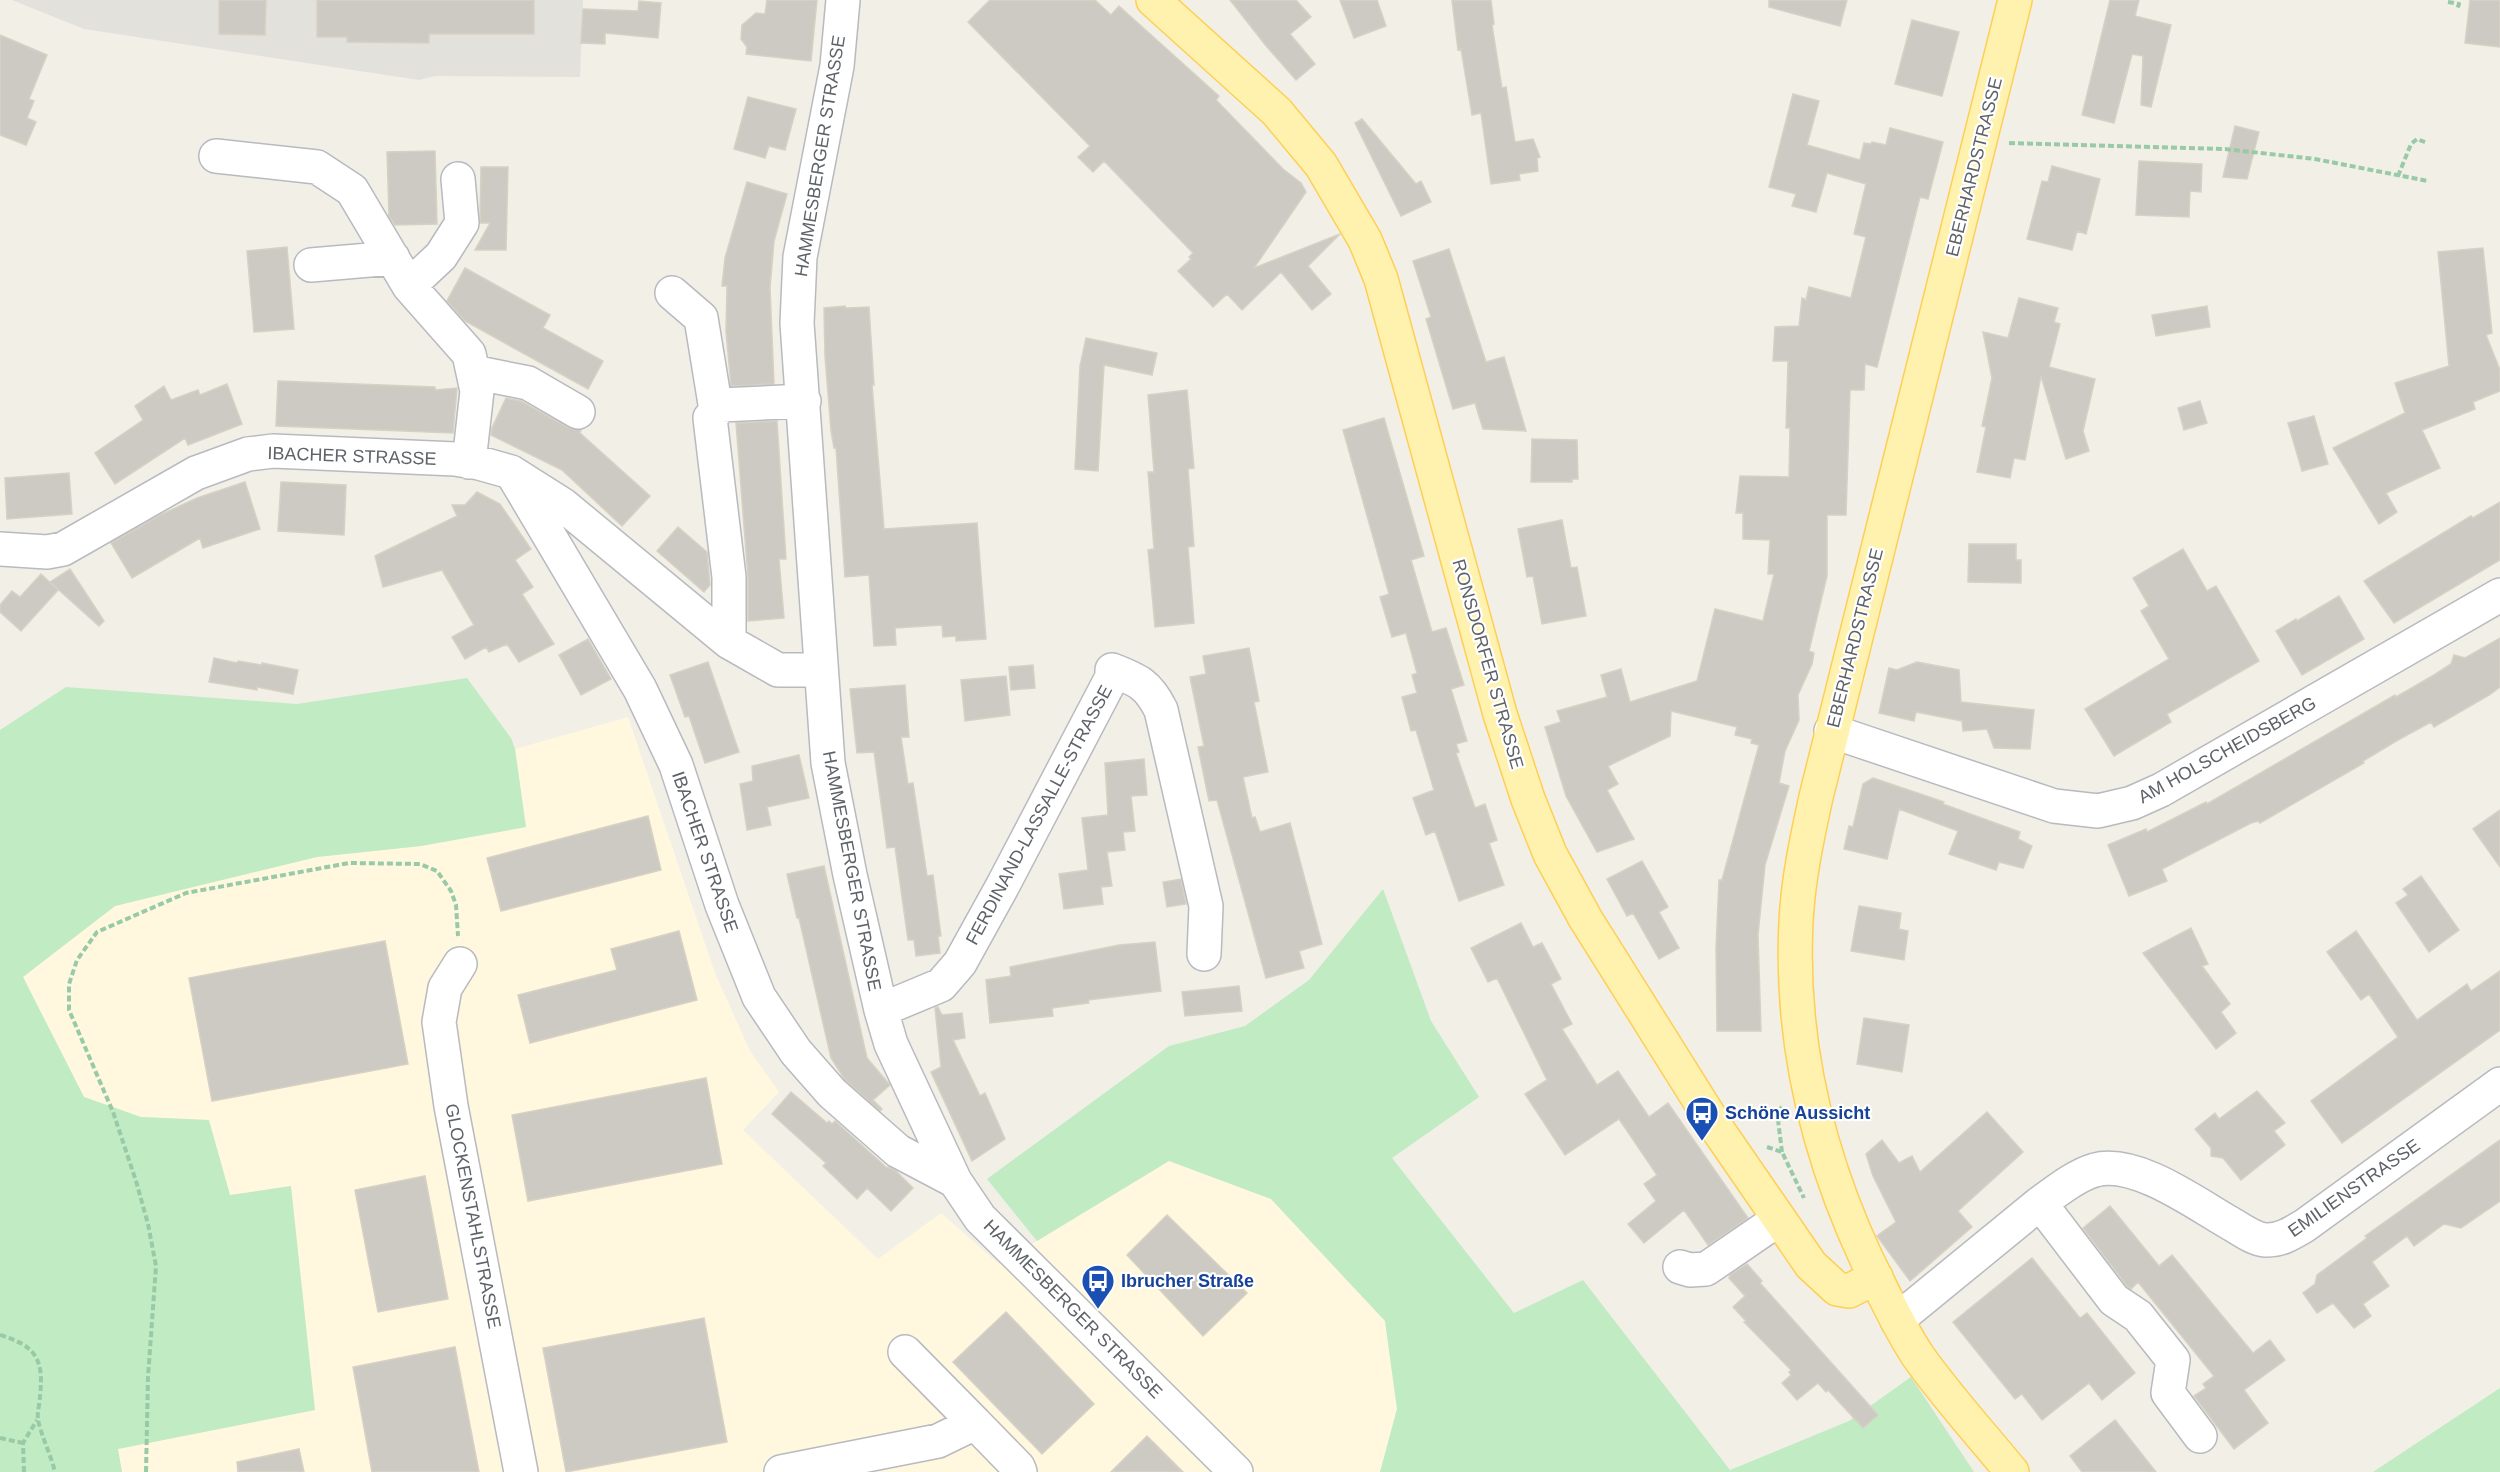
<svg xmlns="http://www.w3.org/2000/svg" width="2500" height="1472" font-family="Helvetica,sans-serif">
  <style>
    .commercial { fill: #fff8df }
    .industrial { fill: #e2e1db }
    .green { fill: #c1ebc2 }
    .building { fill: #cdcac4; stroke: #d7d1c4; stroke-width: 1.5 }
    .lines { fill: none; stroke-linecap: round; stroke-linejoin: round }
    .minor-casing { stroke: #b7babf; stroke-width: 36 }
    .major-casing { stroke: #ffcf53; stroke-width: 36 }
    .path { stroke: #98caa7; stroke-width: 4; stroke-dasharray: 6 3; stroke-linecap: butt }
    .minor { stroke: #fff; stroke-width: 33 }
    .major { stroke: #fff2af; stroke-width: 33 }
    .labels { text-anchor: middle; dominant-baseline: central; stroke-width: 4.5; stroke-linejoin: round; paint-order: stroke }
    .street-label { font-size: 18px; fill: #5e6369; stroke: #fff }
    .transit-label { font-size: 18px; font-weight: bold; fill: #164399; stroke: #fff; text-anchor: start }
  </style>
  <rect width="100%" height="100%" fill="#f2efe7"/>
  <path class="commercial" d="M628,717L715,973L750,1051L779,1092L743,1130L878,1259L941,1213L999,1264L1169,1161L1271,1199L1385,1321L1397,1409L1380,1472H122L117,1449L314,1410L290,1186L230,1196L208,1120L141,1117L84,1097L23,977L115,906L317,857L421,846L526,827L515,749Z"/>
  <path class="industrial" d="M12,0H583L580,77L435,76L419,80L84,29Z"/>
  <path class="green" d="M467,678L511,738L515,749L526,827L421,846L317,857L115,906L23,977L84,1097L141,1117L209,1120L230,1195L291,1186L315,1410L118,1449L122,1472H0V730L66,687L297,704Z
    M1383,889L1431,1021L1479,1097L1392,1158L1514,1313L1583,1280L1730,1470L1849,1421L1911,1377L1974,1472H1380L1397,1409L1385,1321L1271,1199L1169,1161L1037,1241L987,1179L1169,1046L1245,1026L1309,980Z
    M2500,1388V1472H2373Z"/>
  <path class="building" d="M219,0H266L265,35L219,34Z
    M317,0H534V34H429V43L347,42V37H317Z
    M767,0H817L811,61L746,54L747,47L741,39L742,25L756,13L765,14Z
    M990,0H1095L1111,15L1119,6L1219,96L1216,100L1283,169L1301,183L1306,192L1254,268L1340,234L1308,266L1331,294L1312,310L1281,272L1242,310L1227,294L1213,307L1178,271L1191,259L1189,257L1193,253L1104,161L1093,172L1078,157L1090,146L968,22Z
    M1230,0H1296L1311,17L1290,34L1315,64L1296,80L1267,47Z
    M1340,0H1377L1386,26L1354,38Z
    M1452,0H1491L1494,24L1492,25L1502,88L1506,87L1515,142L1533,139L1540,157L1537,158L1538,171L1519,174L1520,180L1491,184L1481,113L1472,115L1461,49L1458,50Z
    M1769,0H1847L1840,26L1769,7Z
    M2110,0H2139L2135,16L2171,25L2151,107L2141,105L2143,56L2132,54L2114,123L2082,115Z
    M2470,0H2500V47L2465,43Z
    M639,1L661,3L658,38L605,33V44L581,43L583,9L638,11Z
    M1912,20L1959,32L1942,96L1895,84Z
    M0,35L47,55L29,99L34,101L27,118L36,122L26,145L0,135Z
    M1793,94L1819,101L1807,145L1860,160L1864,143L1871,144L1872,142L1886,145L1890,128L1943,142L1928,199L1920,197L1877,367L1865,364L1864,390H1850L1846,515H1827V576L1809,651L1814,653L1812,664L1798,695L1799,720L1785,751L1779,783L1789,786L1765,865L1758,935L1761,1031H1717L1716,949L1719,880H1722L1759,745L1751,743L1752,739L1735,735L1737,727L1671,711L1670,736L1608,766L1618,784L1607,790L1634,839L1597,852L1566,796L1545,727L1561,722L1557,711L1607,697L1601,675L1621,669L1630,702L1697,681L1715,609L1763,621L1774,574H1768L1770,540L1743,539V513H1736L1740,476L1789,477L1790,428H1786L1788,361H1773L1775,327L1799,326L1802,298L1806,300L1809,287L1851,298L1866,237L1854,234L1866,184L1827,173L1816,212L1792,206L1796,194L1769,187Z
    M748,97L796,109L785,150L769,146L765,158L734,149Z
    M1362,119L1416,184L1421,181L1431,202L1401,216L1355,123Z
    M2235,126L2259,132L2247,179L2223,177Z
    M435,151L437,224L395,225L389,216L387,152Z
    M2139,161L2202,164L2201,192L2190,191L2189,217L2136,215Z
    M2052,166L2100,179L2086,234L2077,231L2072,250L2027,239L2042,181L2048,182Z
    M481,167H508L506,250H475L490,223H480Z
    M747,182L787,194L774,241L770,288L774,384L731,386L726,331L727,286H722L725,258Z
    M287,247L294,329L254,332L247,251Z
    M2483,248L2492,333L2486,335L2500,370V391L2473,402L2475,409L2422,430L2440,468L2386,493L2397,512L2379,524L2333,448L2405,413L2395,383L2449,366L2438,252Z
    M1449,249L1486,362L1504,357L1526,431L1483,429L1475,403L1453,409L1426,319L1431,317L1413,261Z
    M465,268L550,315L543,328L603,361L588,389L465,321L447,301Z
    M2019,298L2058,308L2054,322L2060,324L2049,367L2095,379L2083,431L2089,451L2066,459L2041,376L2025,460L2014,458L2010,478L1977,472L1986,427L1982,426L1992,378L1983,332L2008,338Z
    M845,306L846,308L869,307L874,385H872L884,529L977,523L986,639L956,641V636L943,637L942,625L895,628L896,645L874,646L869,575L845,577L836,448H834L831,431L825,356L824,308Z
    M2207,306L2210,327L2156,336L2152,315Z
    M1086,338L1157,353L1152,375L1104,365L1098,471L1075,469L1080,366Z
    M278,381L435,387V390L457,388L453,433L276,426Z
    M227,384L242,424L188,445L185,438L115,484L95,453L143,420L135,406L164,386L171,400L198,390L200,395Z
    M1187,390L1194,468L1188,469L1194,546L1188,547L1194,623L1155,627L1148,550L1154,549L1148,472H1154L1148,395Z
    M506,398L521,401L569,428L581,430L580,433L650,496L622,526L562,470L491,435L492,428Z
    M2200,401L2207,423L2184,430L2178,408Z
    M2314,416L2328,464L2302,471L2288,423Z
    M1384,418L1424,556L1411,560L1432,632L1446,628L1464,685L1451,689L1467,741L1456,744L1459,752L1456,753L1475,808L1485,804L1497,840L1489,843L1504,885L1459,901L1435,831L1426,835L1413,798L1434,790L1416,730L1411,731L1402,697L1417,693L1412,675L1417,673L1406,633L1392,637L1380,597L1389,594L1343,430Z
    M777,421L786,559H779L784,618L748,621V577L736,423Z
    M1532,439L1577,440L1578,479H1572V482H1531Z
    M69,473L72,514L7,519L5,478Z
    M245,482L260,529L203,548L200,538L132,578L111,543L160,515L197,498Z
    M281,482L346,485L344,535L278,531Z
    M477,492L500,504L531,549L515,560L533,587L522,594L554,644L519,662L507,644L489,652L486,647L465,659L452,637L474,625L442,570L383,587L375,556L457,516L452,505H465Z
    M2500,502V560L2394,623L2364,581L2471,516L2473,518Z
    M1562,520L1571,568L1577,567L1586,616L1542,624L1533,576L1527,577L1518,529Z
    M678,527L707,552L710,585L704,592L657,551Z
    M1969,544H2016V560H2021V583L1968,582Z
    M2183,549L2207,591L2216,586L2259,661L2167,714L2171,722L2114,756L2085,709L2169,659L2141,611L2149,606L2133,578Z
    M70,569L104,621L99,626L50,582Z
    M41,574L58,590L21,631L0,612V605L12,591L20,597Z
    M2339,596L2364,639L2302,675L2276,631L2296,619L2297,621Z
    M2500,638V687L2489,695L2434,727L2431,722L2398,740L2363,761L2364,763L2260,823L2258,821L2251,823L2162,869L2167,881L2129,896L2108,845L2146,829L2147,832L2206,802L2207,804L2395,695L2396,697L2434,675L2451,664L2454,655L2465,658Z
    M588,639L611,679L581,695L559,655Z
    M1249,648L1259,701L1254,702L1268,772L1243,777L1252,818L1255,817L1260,832L1290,823L1322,944L1299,951L1304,968L1266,978L1217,800L1209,801L1198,747L1204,746L1190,677L1206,674L1203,656Z
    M214,658L237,663L238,661L262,665V663L298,670L293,694L257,687V690L209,682Z
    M708,662L739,752L705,763L689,716L685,717L670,675Z
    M1917,662L1959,670L1961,702L2034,710L2030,749L1994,748L1987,729L1963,731L1962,721L1916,712L1914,721L1879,713L1889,668L1897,670Z
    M1033,665L1035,688L1011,690L1009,667Z
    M1006,676L1010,715L965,721L961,680Z
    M905,685L909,737H901L908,784L913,783L927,876L933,875L941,936H938L940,953L916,956L914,940H908L895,847L887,848L874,752L857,753L850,689Z
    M799,755L809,798L767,807L771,825L747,830L740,784L753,781L752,766Z
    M1144,759L1147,795L1131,796L1135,831L1123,832L1125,850L1107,852L1112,886L1101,887L1103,904L1064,909L1059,874L1088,870L1082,818L1108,815L1105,763Z
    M1873,778L1944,802L1943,804L2020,832L2018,839L2032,846L2023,868L1999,862L1996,870L1949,854L1958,831L1899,809L1887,859L1844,849L1849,826L1853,827L1863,784Z
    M2500,810V867L2473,829Z
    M648,816L661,870L501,911L487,858Z
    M1642,861L1668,907L1659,912L1679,948L1659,959L1633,913L1627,916L1607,879Z
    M824,866L867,1058L890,1085L873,1100L882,1109L880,1111L845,1080L831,1058L799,918H797L787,874Z
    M2421,876L2459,930L2429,952L2396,903L2408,895L2403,889Z
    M1181,879L1186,904L1167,907L1163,882Z
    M1859,906L1901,913L1899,929L1908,931L1904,960L1851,951Z
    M1521,923L1533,947L1542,943L1561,979L1551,984L1572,1024L1562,1029L1597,1085L1618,1071L1649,1117L1668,1103L1748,1218L1708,1245L1684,1210L1644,1243L1628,1224L1656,1201L1644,1184L1657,1175L1619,1119L1565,1155L1525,1094L1547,1080L1497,978L1488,982L1471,948Z
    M2191,928L2208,964L2202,966L2230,1004L2221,1012L2236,1033L2216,1049L2143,953Z
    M679,931L697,1000L530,1043L518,995L617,970L611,949Z
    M2356,931L2417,1020L2467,984L2471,991L2500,971V1030L2342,1143L2311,1101L2398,1037L2369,994L2361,1000L2327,952Z
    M385,941L408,1064L212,1101L189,978Z
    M1155,942L1161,991L1088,1000L1089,1003L1052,1008L1053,1016L990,1023L986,980L1011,976L1010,967L1119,945Z
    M1239,986L1242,1011L1185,1016L1182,992Z
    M938,1007L942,1015L962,1013L965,1038L953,1040L980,1096L985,1093L1005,1139L972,1161L931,1072L941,1067L935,1008Z
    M1864,1018L1909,1025L1902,1072L1857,1064Z
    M706,1078L722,1164L528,1201L512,1115Z
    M2257,1091L2285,1123L2274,1131L2285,1145L2241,1180L2223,1158L2211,1156V1148L2195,1129L2215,1113L2219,1119Z
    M791,1092L827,1123L829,1121L832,1124L835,1121L887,1168L888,1167L896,1171L913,1188L891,1211L867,1188L857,1199L823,1166L826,1163L772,1114Z
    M1987,1112L2023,1152L1958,1211L1972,1227L1910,1281L1877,1236L1896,1222L1873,1176L1866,1154L1882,1140L1899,1163L1912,1156L1920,1172Z
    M2500,1140V1201L2461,1228L2444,1224L2414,1246L2407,1236L2372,1262L2389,1286L2363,1304L2371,1316L2354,1328L2333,1303L2317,1313L2303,1293L2315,1284L2317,1275L2367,1238L2365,1236Z
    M425,1176L448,1299L378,1312L355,1190Z
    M2110,1206L2159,1266L2172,1255L2253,1353L2270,1340L2285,1360L2244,1390L2268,1423L2234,1449L2194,1396L2206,1388L2203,1384L2214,1376L2138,1282L2131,1289L2127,1286L2083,1228Z
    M1167,1215L1247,1293L1203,1336L1127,1255Z
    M2032,1258L2080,1318L2087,1313L2135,1373L2102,1400L2089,1383L2042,1420L2022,1394L2015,1399L1953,1322Z
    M1747,1264L1762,1281L1760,1283L1878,1415L1863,1428L1828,1390L1826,1392L1818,1383L1797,1400L1782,1383L1791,1375L1789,1372L1791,1370L1744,1322L1746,1321L1733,1307L1745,1296L1729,1278L1730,1275Z
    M1006,1312L1094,1404L1042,1454L953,1362Z
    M704,1318L727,1442L566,1472L543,1348Z
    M455,1347L479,1472H372L353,1367Z
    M2115,1420L2156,1472H2082L2070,1456Z
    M1147,1436L1183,1472H1111Z
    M299,1449L304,1472H238L237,1462Z"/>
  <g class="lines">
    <g class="minor-casing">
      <path id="minor" d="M843,0L837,66L800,257L797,323L828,763L850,875L881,1010L891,1044L955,1181L980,1218L1236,1472
        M216,156L317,167L352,190L409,286L469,354L477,391L469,462
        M311,265L393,258
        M409,286L441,256L462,223L458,179
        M672,293L701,318L716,410
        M473,372L528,383L578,412
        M515,478L640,689L676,765L722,905L759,997L796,1052L832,1093L898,1151L955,1181
        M0,549L47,552L63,549L196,473L248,454L273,451L455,459L479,463L511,472L563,505L729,642L778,670H821
        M729,642V577L710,418L721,405L804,401
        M1831,731L2054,806L2098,811L2132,803L2161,790L2500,595
        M460,964L445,988L439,1022L451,1106L521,1472
        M881,1010L941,985L960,963L1002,887L1112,677V670C1138,680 1148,684 1161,710L1206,906L1204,954
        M2040,1203L2114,1300L2138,1316L2173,1360L2168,1393L2200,1436
        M1680,1267L1690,1270L1706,1269L1779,1219
        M1897,1320L2040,1203C2057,1191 2075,1176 2095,1170C2135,1159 2195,1203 2228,1222C2239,1228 2253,1239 2265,1240C2280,1241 2292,1233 2304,1226L2500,1084
        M905,1352L975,1423
        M781,1472L938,1441L975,1423L1018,1467L1020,1472"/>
    </g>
    <g class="major-casing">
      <path id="major" d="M1153,0L1277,112L1321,165L1365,240L1381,279L1500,714L1528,799L1550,854L1585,918L1718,1130L1811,1265L1837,1289L1849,1291L1876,1277
        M2012,1472C1981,1434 1946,1396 1918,1356C1898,1326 1883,1292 1867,1260C1817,1153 1790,1040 1796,922C1798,880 1807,838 1816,797L2015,0"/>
    </g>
    <path class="path" d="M2448,2L2459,4L2457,9
      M2009,143L2225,149L2315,159L2428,181
      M2398,176L2411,144L2417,139L2427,143
      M1767,1147L1782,1152L1804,1198
      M1782,1152L1777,1112L1782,1107
      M0,1335C36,1346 44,1359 40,1396C40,1403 37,1412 38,1419C40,1433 51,1455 55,1472
      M0,1438L23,1443
      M24,1472L23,1443L37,1420
      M146,1472L148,1377L156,1266L148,1224L136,1181L113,1112L69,1010V984L77,960L97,932L186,893L349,863L420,864L437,871L451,891L456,905L458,936"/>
    <use href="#minor" class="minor"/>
    <use href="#major" class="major"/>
  </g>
  <defs>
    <g id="bus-pin" transform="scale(1.725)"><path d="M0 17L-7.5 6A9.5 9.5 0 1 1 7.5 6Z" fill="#1a4fb4" stroke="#fff"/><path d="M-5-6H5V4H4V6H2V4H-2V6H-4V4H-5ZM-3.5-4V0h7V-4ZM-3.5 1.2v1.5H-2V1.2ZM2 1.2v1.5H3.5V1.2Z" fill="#fff"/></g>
  </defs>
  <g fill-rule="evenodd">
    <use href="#bus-pin" x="1702" y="1113"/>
    <use href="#bus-pin" x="1098" y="1281"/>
  </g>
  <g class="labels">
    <g class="street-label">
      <text transform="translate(820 156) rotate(-81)">HAMMESBERGER STRASSE</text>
      <text transform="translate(1974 167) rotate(-76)">EBERHARDSTRASSE</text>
      <text transform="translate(352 456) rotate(2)">IBACHER STRASSE</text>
      <text transform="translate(1855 638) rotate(-76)">EBERHARDSTRASSE</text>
      <text transform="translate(1488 664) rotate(74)">RONSDORFER STRASSE</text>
      <text transform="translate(2227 750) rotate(-29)">AM HOLSCHEIDSBERG</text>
      <text transform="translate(1039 815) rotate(-62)">FERDINAND-LASSALLE-STRASSE</text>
      <text transform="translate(705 852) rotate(71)">IBACHER STRASSE</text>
      <text transform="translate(852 871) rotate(79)">HAMMESBERGER STRASSE</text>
      <text transform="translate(2354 1188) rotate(-35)">EMILIENSTRASSE</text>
      <text transform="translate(473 1216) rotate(79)">GLOCKENSTAHLSTRASSE</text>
      <text transform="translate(1073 1309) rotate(45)">HAMMESBERGER STRASSE</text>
    </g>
    <g class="transit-label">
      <text x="1725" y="1113">Schöne Aussicht</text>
      <text x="1121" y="1281">Ibrucher Straße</text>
    </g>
  </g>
</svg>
